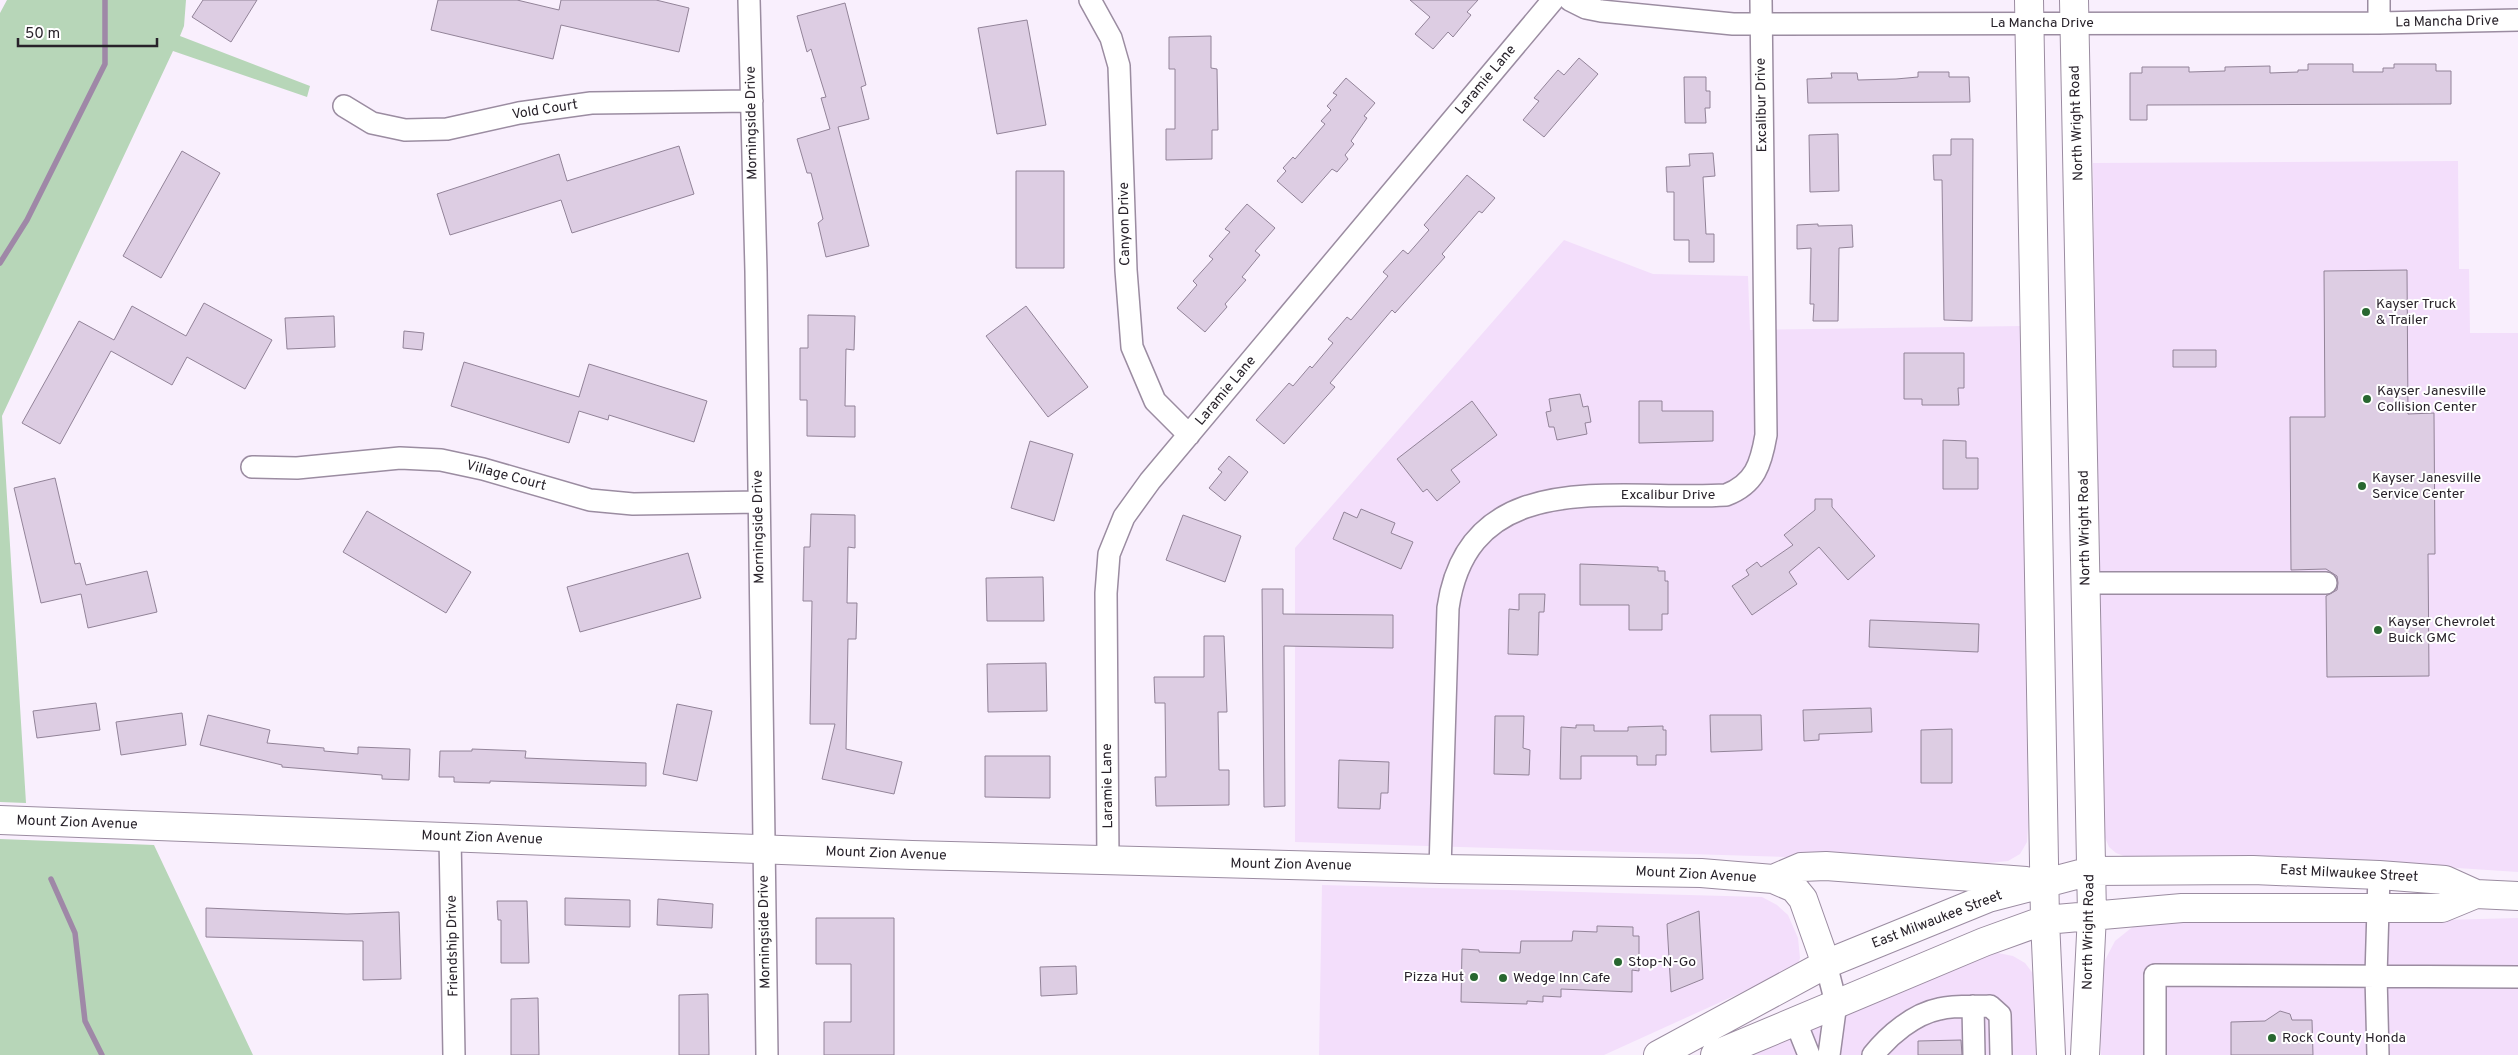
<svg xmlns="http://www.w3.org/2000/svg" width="2518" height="1055" font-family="Overpass,sans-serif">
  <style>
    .built { fill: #f3defb }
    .green { fill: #b7d6b8 }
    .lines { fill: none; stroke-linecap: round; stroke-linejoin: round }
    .stream { stroke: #9f88a7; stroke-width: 5.5 }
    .building { fill: #ddcde3; stroke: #928398 }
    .minor-casing { stroke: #9b8ca1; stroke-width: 24 }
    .major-casing { stroke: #9b8ca1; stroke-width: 30 }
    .minor { stroke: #fff; stroke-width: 21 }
    .major { stroke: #fff; stroke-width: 28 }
    .poi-dot { fill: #286730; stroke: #fff; stroke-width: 2 }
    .labels { text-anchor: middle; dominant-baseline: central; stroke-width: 4; stroke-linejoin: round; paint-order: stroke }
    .street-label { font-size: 14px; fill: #28222a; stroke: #fff }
    .poi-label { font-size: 14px; fill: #28222a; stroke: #fff; text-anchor: start }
  </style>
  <rect width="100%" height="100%" fill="#f9effd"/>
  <path class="built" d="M2458,161L2459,269H2469L2470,333H2518V872L2291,857H2141L2124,856L2116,853L2109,847L2101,828L2093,163Z
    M1564,240L1653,274L1748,276L1750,330L2021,326L2028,825L2027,842L2020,854L2008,861L1988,863L1295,842V548Z
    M1322,885L1762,897L1777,905L1788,915L1798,938L1800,958L1798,964L1791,970L1604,1055H1319Z
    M2518,918V1055H2101L2099,984L2103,964L2115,941L2135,925L2159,921H2405Z
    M1998,953L2013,956L2025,963L2035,976L2038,1055H1741L1984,954Z"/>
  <path class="green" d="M7,0H186L184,26L180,36L310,86L307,97L173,51L2,416L26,803L0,802V13Z
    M0,839L154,845L253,1055H0Z"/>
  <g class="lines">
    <path class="stream" d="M0,263L27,220L105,64V0
      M51,879L75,933L85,1021L102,1055"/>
  </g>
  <path class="building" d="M203,0H257L231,42L192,17Z
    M438,0H517L559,10L561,0H656L689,8L679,52L561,25L553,59L431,30Z
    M1410,0H1478L1467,12L1471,15L1453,37L1448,32L1433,49L1415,34L1430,17Z
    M845,3L866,85L861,87L869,119L838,127L869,246L826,257L818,223L823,219L811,173H807L797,139L830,129L821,98L826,97L811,49L807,52L797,16Z
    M1027,20L1046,125L997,134L978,28Z
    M1211,36V68L1217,69L1218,130H1212V159L1166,160V129H1175V69H1169V37Z
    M1579,58L1598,74L1544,137L1523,120L1539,101L1534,98L1558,70L1564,75Z
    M2308,64H2353V72H2383V68H2394V64H2436V71H2451V104L2147,105V120H2130V73H2142V67H2189V72L2225,71V67L2270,66V73L2298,72V70H2308Z
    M1918,72H1949V77H1969L1970,102L1808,103L1807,79L1832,78L1831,73H1857L1858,80L1896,79L1918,77Z
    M1684,77H1706V91H1710V108H1705L1706,123H1685Z
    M1346,78L1375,103L1364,116L1367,118L1351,141L1354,144L1345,155L1348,159L1337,172L1332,169L1302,203L1277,181L1286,171L1283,168L1293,157L1295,159L1325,124L1321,121L1331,110L1327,106L1337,95L1333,93Z
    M1838,134L1839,191L1810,192L1809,135Z
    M1951,139H1973L1972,321L1944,320L1942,180H1934L1933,155H1951Z
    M679,146L694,194L572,233L561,200L450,235L437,194L559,154L567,181Z
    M182,151L220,173L161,278L123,256Z
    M1713,153L1715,176L1703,177L1706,234H1714V262H1689V240H1674V192H1667L1666,167L1690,166L1689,154Z
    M1016,171H1064V268H1016Z
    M1467,175L1495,198L1482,213L1479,211L1442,254L1445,257L1395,313L1392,310L1330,383L1335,387L1284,444L1256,420L1289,383L1293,386L1310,366L1312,368L1333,343L1328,339L1347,317L1351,320L1388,276L1383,272L1403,250L1408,254L1429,230L1424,225Z
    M1247,204L1275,228L1255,251L1260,255L1242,277L1246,280L1225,304L1227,307L1205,332L1177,308L1197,285L1193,281L1213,259L1209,256L1230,232L1225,229Z
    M1818,224V226L1852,225L1853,247L1839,248L1838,321H1813L1814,304H1810L1811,248L1797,249V225Z
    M2407,270L2408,414L2434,413L2435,554H2428L2429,676L2327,677L2326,596L2337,590L2338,583L2337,576L2326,569L2291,570L2290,417H2325L2324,271Z
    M204,303L272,340L245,389L187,357L172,385L111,351L60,444L22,423L79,321L114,340L132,306L186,336Z
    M1026,306L1088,387L1048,417L986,336Z
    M808,315L855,316L854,350L846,349L845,406H855V437L807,436V400H800V348H808Z
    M334,316L335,347L287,349L285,318Z
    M404,331L424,333L422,350L403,348Z
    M2173,350H2216V367H2173Z
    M1904,353H1964V388H1958L1959,405H1922V399H1904Z
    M464,362L579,397L589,364L707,401L694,442L609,415L608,420L579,411L569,443L451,406Z
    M1580,394L1583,407L1588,406L1591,422L1585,423L1587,434L1557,440L1554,427H1549L1546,412L1551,411L1549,399Z
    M1472,401L1497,435L1451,470L1460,482L1437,501L1427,489L1423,492L1397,459Z
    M1639,401H1662V411H1713V441L1639,443Z
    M1943,440L1966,441V458H1978V489H1943Z
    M1030,441L1073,454L1054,521L1011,508Z
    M1229,456L1248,472L1225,501L1209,488L1222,472L1218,469Z
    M55,478L75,564L80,563L86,585L147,571L157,612L88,628L81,594L41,603L14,488Z
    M1815,499H1832V507L1875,556L1848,580L1819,547L1789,572L1797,584L1752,615L1732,586L1749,575L1746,570L1757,562L1761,567L1793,545L1784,535L1815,510Z
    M1361,509L1395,523L1391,533L1413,542L1401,569L1333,539L1344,512L1357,518Z
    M367,511L471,572L446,613L343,552Z
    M811,514L855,515V548L848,547L847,603H857L856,639H848L846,749L902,762L894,794L822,779L835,724H810L812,601H803L804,547H810Z
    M1183,515L1241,536L1225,582L1166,560Z
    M688,553L701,598L580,632L567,587Z
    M1580,564L1658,567V571H1665V581H1668V614H1662V630H1629V605H1580Z
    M1043,577L1044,621H987L986,578Z
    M1262,589H1283V614L1393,615V648L1284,646L1285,806L1264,807Z
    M1519,594H1545L1544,612H1539L1538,655L1508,654L1509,609L1519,610Z
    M1870,620L1979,624L1978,652L1869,647Z
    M1204,636H1224L1227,712H1218L1219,770H1229V805L1156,806L1155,777H1166L1165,703H1155L1154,677H1204Z
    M1046,663L1047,711L988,712L987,664Z
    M96,703L100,730L37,738L33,711Z
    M677,704L712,711L697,781L663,774Z
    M1871,708L1872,732L1819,734V740L1804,741L1803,710Z
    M182,713L186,745L121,755L116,722Z
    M208,715L270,730L267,743L324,748V751L358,754V747L410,749L409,780L382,779V775L282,767V765L200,745Z
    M1710,715H1761L1762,750L1711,752Z
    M1495,716H1524L1523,748L1530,750L1529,775L1494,774Z
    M1576,725H1594V731H1628V727L1663,726V730H1666V755H1656V765H1637V756H1581V779H1560L1561,727L1576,728Z
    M1952,729V783H1921V730Z
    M472,749L526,751L525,758L646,763V786L490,781V783L454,782V777H439L440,751H472Z
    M985,756H1050V798L985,797Z
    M1339,760L1389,762L1388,793H1381L1380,809L1338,808Z
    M565,898L630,900V927L565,925Z
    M658,899L713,904L712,928L657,925Z
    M497,901H527L529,963H501V920H498Z
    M206,908L347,914L399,912L401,979L363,980V941L206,937Z
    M1699,911L1703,979L1671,992L1667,924Z
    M816,918H894V1055H824V1022H851V964H816Z
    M1597,926L1633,927V936H1639V971L1632,970V992L1561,989V997L1543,996V1002L1527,1001V1004L1461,1002L1462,949L1479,950V952L1520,953L1521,941H1572L1573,931L1597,932Z
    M1076,966L1077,994L1041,996L1040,967Z
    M708,994L709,1055H679V995Z
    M538,998L539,1055H511V999Z
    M2280,1011L2290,1014L2292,1020H2312L2313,1055H2231V1022L2265,1021Z
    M1961,1040L1962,1055H1918V1041Z"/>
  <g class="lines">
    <g class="minor-casing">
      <path id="minor" d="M749,0L756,271L767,1055
        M1090,0L1111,38L1119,66L1126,270L1132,347L1155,401L1189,435
        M1570,0L1586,8L1601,11L1733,24L2379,23L2518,20
        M2379,0V23
        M344,106L372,123L405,130L447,129L519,113L591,103L752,101
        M252,467L297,468L400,458L441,460L483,469L590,500L633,504L759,502
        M2086,583H2326
        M450,837L454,1055
        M1108,861L1106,593L1109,554L1124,517L1150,481L1553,0
        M1440,869L1448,608C1469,462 1623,502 1726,495C1755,484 1761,464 1766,435L1761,0
        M1826,964L1836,1003L1829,1055
        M1973,1006L1974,1055
        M1795,1020L1809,1055
        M1873,1055C1889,1035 1914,1014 1939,1009C1956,1005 1973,1007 1990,1006L2000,1015L2001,1055
        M2155,1055V975L2518,977
        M2378,1055L2376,976L2379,875"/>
    </g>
    <g class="major-casing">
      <path id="major" d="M2029,0L2045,920L2051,1055
        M2074,0L2092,915L2085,1055
        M0,820L912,855L1440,869L1701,873L1773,879L1794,888L1803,899L1826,964
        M1773,879L1801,867L1826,866L2026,881
        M1658,1055L1826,964L1988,898L2091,871L2253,870L2379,875L2445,880L2476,894
        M1715,1055L1984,942L2045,920L2182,908H2442L2476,894L2518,896"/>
    </g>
    <use href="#minor" class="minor"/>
    <use href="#major" class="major"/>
  </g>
  <g class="poi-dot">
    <circle cx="2366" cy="312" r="5"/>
    <circle cx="2367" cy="399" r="5"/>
    <circle cx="2362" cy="486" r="5"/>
    <circle cx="2378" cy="630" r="5"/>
    <circle cx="1618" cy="962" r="5"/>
    <circle cx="1474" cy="977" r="5"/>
    <circle cx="1503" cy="978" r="5"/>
    <circle cx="2272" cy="1038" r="5"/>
  </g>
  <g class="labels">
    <g class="street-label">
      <text transform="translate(2447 22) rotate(-1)">La Mancha Drive</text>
      <text x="2042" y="23">La Mancha Drive</text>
      <text transform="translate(1486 80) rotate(-50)">Laramie Lane</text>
      <text transform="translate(1762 105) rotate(-91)">Excalibur Drive</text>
      <text transform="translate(545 110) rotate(-9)">Vold Court</text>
      <text transform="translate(752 123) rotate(-91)">Morningside Drive</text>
      <text transform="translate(2077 123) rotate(-92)">North Wright Road</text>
      <text transform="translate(1125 224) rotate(-91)">Canyon Drive</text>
      <text transform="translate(1226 391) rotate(-50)">Laramie Lane</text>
      <text transform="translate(506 476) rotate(15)">Village Court</text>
      <text x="1668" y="495">Excalibur Drive</text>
      <text transform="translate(759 527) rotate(-91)">Morningside Drive</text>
      <text transform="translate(2085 528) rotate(-91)">North Wright Road</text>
      <text transform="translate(1108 786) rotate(-91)">Laramie Lane</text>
      <text transform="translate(77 823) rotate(2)">Mount Zion Avenue</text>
      <text transform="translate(482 838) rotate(2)">Mount Zion Avenue</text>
      <text transform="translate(886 854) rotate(2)">Mount Zion Avenue</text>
      <text transform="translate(1291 865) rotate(1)">Mount Zion Avenue</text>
      <text transform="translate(2349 874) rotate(3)">East Milwaukee Street</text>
      <text transform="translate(1696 875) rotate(3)">Mount Zion Avenue</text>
      <text transform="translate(1937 920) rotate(-21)">East Milwaukee Street</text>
      <text transform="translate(765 932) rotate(-91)">Morningside Drive</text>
      <text transform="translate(2089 932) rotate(-89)">North Wright Road</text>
      <text transform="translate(453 946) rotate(-91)">Friendship Drive</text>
    </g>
    <g class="poi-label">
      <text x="2376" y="304">Kayser Truck<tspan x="2376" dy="16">&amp; Trailer</tspan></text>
      <text x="2377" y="391">Kayser Janesville<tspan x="2377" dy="16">Collision Center</tspan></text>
      <text x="2372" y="478">Kayser Janesville<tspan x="2372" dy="16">Service Center</tspan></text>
      <text x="2388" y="622">Kayser Chevrolet<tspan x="2388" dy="16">Buick GMC</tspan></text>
      <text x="1628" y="962">Stop-N-Go</text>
      <text x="1464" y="977" text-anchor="end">Pizza Hut</text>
      <text x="1513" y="978">Wedge Inn Cafe</text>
      <text x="2282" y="1038">Rock County Honda</text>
    </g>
  </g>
  <path d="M18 38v8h139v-8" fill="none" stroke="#28222a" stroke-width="2.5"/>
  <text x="25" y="38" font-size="15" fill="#28222a" stroke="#ffffff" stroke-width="4" paint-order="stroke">50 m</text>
</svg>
